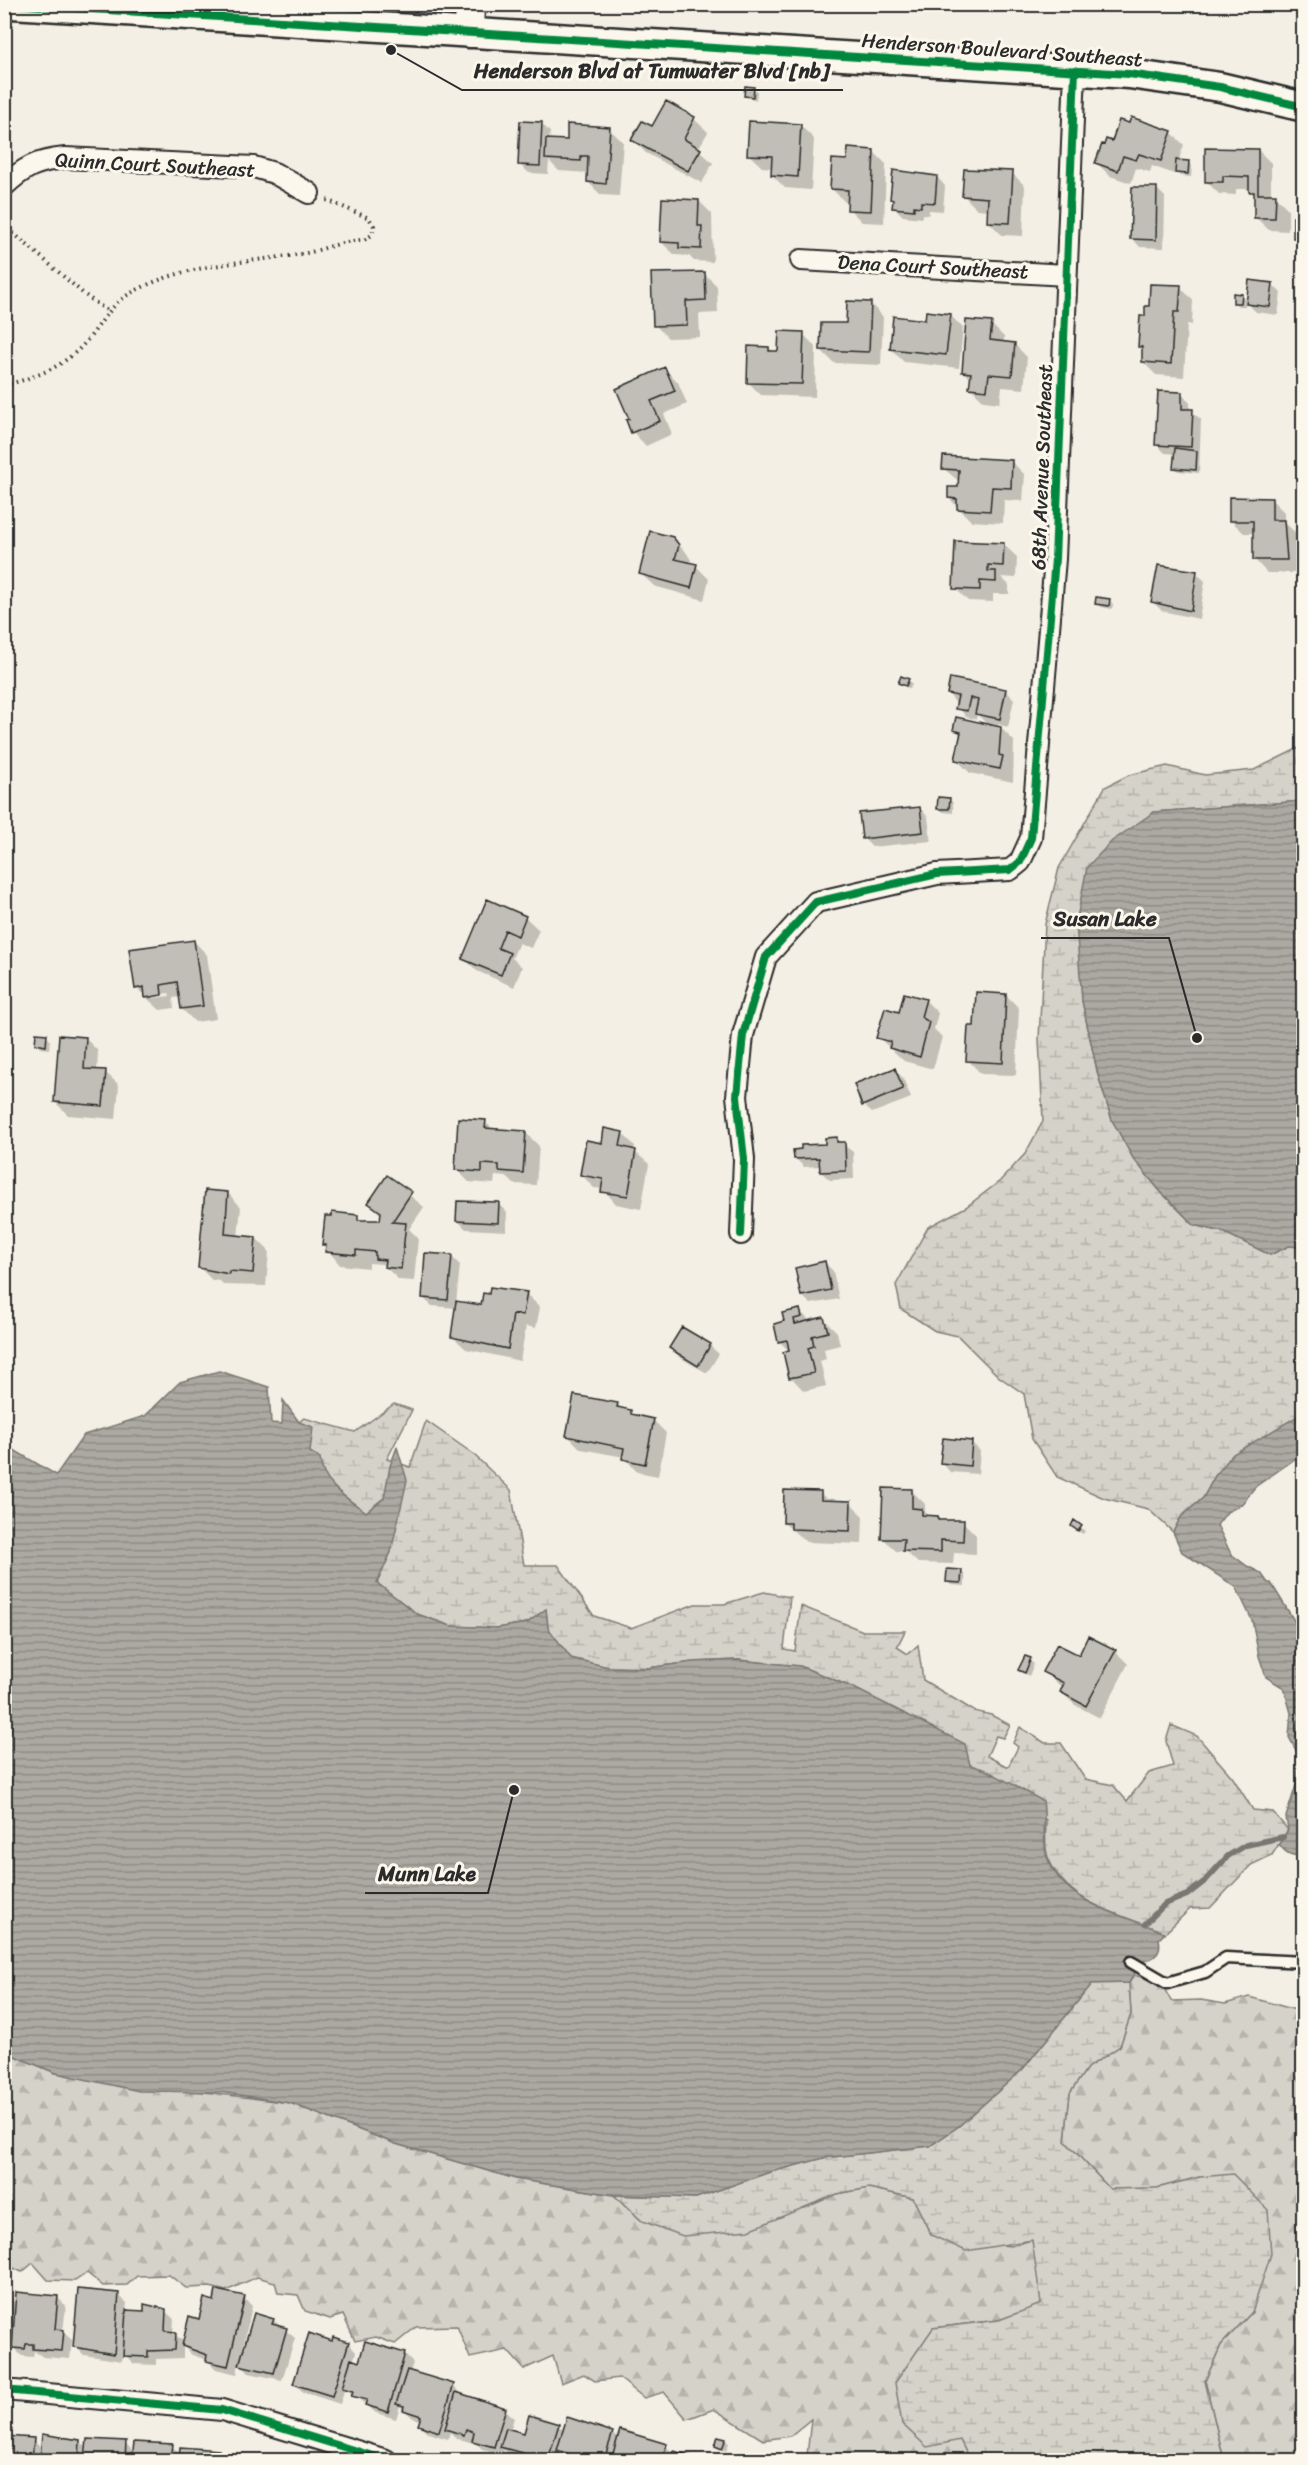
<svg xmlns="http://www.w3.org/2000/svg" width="1308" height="2465" font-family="Sriracha,sans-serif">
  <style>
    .forest { fill: url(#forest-firs); stroke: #807e7a; stroke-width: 1.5 }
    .wetland { fill: url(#wetland-marsh); stroke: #807e7a; stroke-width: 1.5 }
    .water { fill: url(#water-rules); stroke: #787772; stroke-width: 1.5 }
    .shadow { fill: #0003; fill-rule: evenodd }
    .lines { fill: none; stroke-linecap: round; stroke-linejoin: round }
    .stream { stroke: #787772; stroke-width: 6 }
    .building { fill: #c0beb6; stroke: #2b2b2b; stroke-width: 1.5 }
    .lane-casing { stroke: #2b2b2b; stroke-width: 15 }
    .street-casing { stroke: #2b2b2b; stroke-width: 24 }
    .secondary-casing { stroke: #2b2b2b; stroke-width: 33 }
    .path { stroke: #2b2b2b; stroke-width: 4; stroke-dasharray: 1.5 4.5; stroke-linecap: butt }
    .lane { stroke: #fbf7ec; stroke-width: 10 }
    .street { stroke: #fbf7ec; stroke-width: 20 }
    .secondary { stroke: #fbf7ec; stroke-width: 28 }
    .cycleway-casing { stroke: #fbf7ec; stroke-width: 11 }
    .cycleway { stroke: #00873e; stroke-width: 8 }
    .labels { text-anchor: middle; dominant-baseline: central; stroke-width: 6; stroke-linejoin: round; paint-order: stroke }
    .street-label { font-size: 20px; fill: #2b2b2b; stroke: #fbf7ec }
    .leader { fill: none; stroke: #2b2b2b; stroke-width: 2 }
    .callout-dot { fill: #2b2b2b; stroke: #fbf7ec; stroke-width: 2 }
    .callout-label { font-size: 21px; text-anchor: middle; font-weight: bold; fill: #2b2b2b; stroke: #fbf7ec; stroke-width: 6; stroke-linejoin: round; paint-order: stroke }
  </style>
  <defs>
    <pattern id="forest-firs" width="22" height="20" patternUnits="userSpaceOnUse" patternTransform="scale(1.5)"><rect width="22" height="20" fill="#d5d2c9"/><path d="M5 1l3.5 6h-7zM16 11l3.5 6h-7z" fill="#b7b4ad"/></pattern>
    <pattern id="wetland-marsh" width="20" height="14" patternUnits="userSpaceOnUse" patternTransform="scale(1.5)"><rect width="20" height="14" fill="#d5d2c9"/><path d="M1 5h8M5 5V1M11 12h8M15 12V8" fill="none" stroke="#b7b4ad"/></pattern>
    <pattern id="water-rules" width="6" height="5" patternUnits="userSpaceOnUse" patternTransform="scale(1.5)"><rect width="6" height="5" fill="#aca9a2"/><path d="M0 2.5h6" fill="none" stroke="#8c8a84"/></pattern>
  </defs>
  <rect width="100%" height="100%" fill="#f3efe4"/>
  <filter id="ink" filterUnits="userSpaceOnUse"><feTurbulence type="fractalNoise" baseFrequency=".0167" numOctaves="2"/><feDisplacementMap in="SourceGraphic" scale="12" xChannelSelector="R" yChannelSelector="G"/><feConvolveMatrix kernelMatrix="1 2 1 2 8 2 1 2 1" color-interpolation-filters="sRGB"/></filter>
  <g filter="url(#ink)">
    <path class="forest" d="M1134,1975L1161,1983L1171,2001L1201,2000L1225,2004L1249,1997L1303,2012V2460H1224L1205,2381L1221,2345L1252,2312L1200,2177L1157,2188L1110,2189L1065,2141L1070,2093L1087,2068L1120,2046L1131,2014L1129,1983Z
      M5,2052L56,2073L290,2103L396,2144L516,2179L614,2195L642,2221L805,2208L837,2194L869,2188L913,2198L931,2235L1010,2246L1032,2240L1045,2304L999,2320L933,2328L960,2440L970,2460H809L807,2456L811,2419L790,2436L763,2440L714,2409L687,2419L664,2392L644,2398L619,2378L595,2381L584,2374L561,2383L553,2356L524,2369L507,2350L470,2358L457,2326L416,2327L395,2344L376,2337L355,2341L343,2315L330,2319L305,2311L298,2295L278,2293L275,2282L257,2277L226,2291L210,2287L186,2288L169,2275L137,2276L127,2285L103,2286L87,2273L75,2281L48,2280L33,2263L22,2272L5,2264Z"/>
    <path class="wetland" d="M1303,746V801L1154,812L1082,1001L1098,1075L1112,1120L1133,1158L1160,1191L1194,1225L1223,1232L1270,1255L1289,1246L1303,1247V1413L1215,1476L1203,1498L1181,1517L1173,1532L1148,1509L1104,1498L1057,1477L1032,1439L1024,1394L998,1376L958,1336L935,1331L901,1309L896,1285L928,1227L966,1207L1000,1181L1025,1154L1043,1121L1039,1039L1045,924L1059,868L1105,787L1129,775L1167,766L1205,775L1254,770Z
      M394,1404L412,1410L387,1459L410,1467L426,1421L472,1453L511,1490L524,1565H558L594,1616L631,1628L695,1604H724L764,1592L790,1597L784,1649L795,1651L801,1606L863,1631H905L897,1647L908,1654L918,1645L923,1680L974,1711L991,1715L1010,1725L1003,1738L996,1736L987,1756L1008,1767L1018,1747L1013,1743L1020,1727L1045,1743H1061L1085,1779L1113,1785L1127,1801L1149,1773L1173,1766L1166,1741L1171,1725L1197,1736L1233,1778L1253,1810L1273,1812L1288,1830L1272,1855L1251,1865L1210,1908L1190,1909L1165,1933C1123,1914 1067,1906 1048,1857C1044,1847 1046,1831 1046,1820C1022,1797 1002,1774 970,1765L854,1688L800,1666L738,1660L693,1662L647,1668L608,1667L570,1658L548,1628L546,1610L527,1623L497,1628L451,1626L417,1614L377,1583L391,1552L384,1498L366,1512C346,1498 321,1483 319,1458L310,1453L299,1422L304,1418L355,1432Z
      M1092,1983H1129L1131,2014L1120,2046L1087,2068L1070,2093L1065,2141L1110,2189L1157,2188L1200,2177L1233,2174L1268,2210L1271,2254L1252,2312L1221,2345L1205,2381L1224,2460H970L960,2440L927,2447L902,2424L895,2383L933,2328L999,2320L1041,2304L1032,2240L966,2251L931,2235L913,2198L869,2188L837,2194L749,2230L683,2236L642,2221L614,2195L696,2198L767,2173L823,2158L930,2146L959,2126L1022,2070Z"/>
    <path class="water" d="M1303,801V1247L1289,1246L1270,1255L1223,1232L1194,1225L1160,1191L1133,1158L1112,1120L1098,1075L1082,1001L1076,923L1087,867L1112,841L1154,812Z
      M219,1371L269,1387L271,1423L282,1424L283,1400L299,1422L313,1427L310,1452L320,1458C321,1483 346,1498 366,1512L384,1498L390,1466L397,1447L407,1480L391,1552L377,1583L417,1614L451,1626L497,1628L527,1623L546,1609L548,1628L571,1658L608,1667L647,1668L693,1662L738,1660L800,1666L854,1688L965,1744L970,1765L986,1770L1043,1801C1046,1817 1042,1843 1047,1857C1065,1906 1124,1914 1165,1933L1159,1939C1162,1952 1156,1959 1142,1961L1129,1983L1092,1984L1022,2070L959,2126L930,2146L824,2158L767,2173L696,2198L614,2195L516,2179L396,2144L290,2103L221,2092L139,2091L56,2073L5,2052L4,1444L56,1475L84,1435L145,1416L180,1382Z
      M1303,1413V1453L1255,1487L1241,1505L1227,1512L1217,1525L1231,1554L1247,1566L1261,1573L1268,1583H1271L1303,1635V1856C1292,1856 1286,1854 1279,1844L1288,1830L1286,1817L1297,1782L1299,1756L1289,1737L1291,1713L1284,1688L1266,1677L1259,1656L1252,1620L1236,1587L1182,1552L1173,1532L1181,1517L1203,1498L1215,1476L1233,1454Z"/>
    <path class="shadow" d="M753,88L757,92L756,100L746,96Z
      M666,103L694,119L708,132L698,149L713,163L702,183L646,153L633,140L653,128Z
      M541,123L550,132L549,141L568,142L609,129L623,142L619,196L601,195L588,182L589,173L559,171L549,161L548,174L529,173L520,165Z
      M801,126L814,139L811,190L785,188L772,175V168L762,167L748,154Z
      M1171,132L1184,145L1178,162H1188L1192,166L1191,177L1180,176L1175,171L1174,174L1152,166L1150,172L1136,168L1131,183L1110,176L1097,163L1113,143Z
      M1258,150L1271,163V195L1275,196L1288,209V231L1269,230L1255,217L1256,197L1250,189H1236V195L1219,194L1206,181Z
      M873,151L886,164L884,223L862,222L849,209V202H845L832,189L849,161Z
      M1012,173L1025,186L1023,236L1002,235L988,221L989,210L977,209L964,196Z
      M937,177L945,186L943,211L929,210V215L922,214V218L903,216L894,207Z
      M1157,189L1165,197L1164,248L1140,247L1132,238Z
      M699,201L712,214L713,262L694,261L689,256L675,255L661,242Z
      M704,273L717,286L718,313L699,314L700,337L668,338L655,325Z
      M1272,284L1281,293L1278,315L1256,312L1245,301V306H1238L1234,302L1241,296L1248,302Z
      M1180,287L1193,300L1192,325L1187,324L1184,377L1156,375L1143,362L1144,350L1140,346L1146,318Z
      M870,303L883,317L881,365L834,363L821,350Z
      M950,315L963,328L959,368L904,362L891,349L926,321Z
      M991,324L1004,337V343L1014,344L1027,357L1024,389L1002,387L1000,403L984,401L971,388V379L963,371Z
      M803,334L816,347L815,397L761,395L748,382L769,348L773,352L779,353Z
      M665,369L678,382L687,404L664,414L672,434L646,446L633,432L628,421Z
      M1182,394L1190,403V411L1201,419L1199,473L1178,471L1174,467L1176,454L1165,453L1157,445Z
      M1012,462L1025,475L1023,501L1004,500L1003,523L971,521L949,498L959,489L960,482L944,469Z
      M1271,499L1284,512V522L1297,534L1300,573H1267L1254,559V533H1244L1230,520Z
      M672,538L686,552L691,560L690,564L696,566L709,579L704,600L654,586L640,573Z
      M1003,544L1017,557L1016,578L1001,577L1009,585V594H993V602L968,601L955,588Z
      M1196,573L1205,581L1199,619L1162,611L1153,602Z
      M1109,600L1113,604L1112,609L1101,607L1097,604Z
      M908,680L912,684L910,689L900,683Z
      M1006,691L1014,699L1008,727L997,724L1014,741L1013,782L970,773L957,760L961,736L955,729L989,726L977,714L976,719L966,717L948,693Z
      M949,799L953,803V813L943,812L939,808Z
      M920,808L928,817L931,841L872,847L863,838Z
      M488,901L525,917L539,930L531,948L519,943L512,958L522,967L514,987L477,971L464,958Z
      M194,941L207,955L216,1019L195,1022L182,1009L180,997L173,998L174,1008L160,1010L136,988ZM169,993L170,996L153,998L150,996Z
      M1006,995L1019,1008L1016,1075L981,1074L968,1060L976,1028Z
      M925,1000L938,1013L934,1029L942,1037L933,1069L904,1061L878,1037L900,1014Z
      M46,1036L50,1040L49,1049L40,1048L37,1044Z
      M85,1038L98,1051L97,1071L105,1072L119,1085L116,1119L68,1115L55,1102Z
      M895,1070L903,1078L911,1098L872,1113L863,1105Z
      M485,1122L494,1130L525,1132L539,1146L536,1185L514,1184L507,1177L495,1176L494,1184L469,1182L456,1169Z
      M622,1133L635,1146L634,1151L649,1164L641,1209L616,1204L603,1189L594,1188L581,1174L603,1145Z
      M836,1139L853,1152L854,1179L830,1180L821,1172V1166L804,1167L795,1158Z
      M387,1177L424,1207L409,1229L418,1238L414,1281L399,1280L382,1264L369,1263V1268L340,1265L323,1244L357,1217L362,1222L382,1221V1216L369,1203Z
      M228,1193L241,1207L238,1237L256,1238L269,1251L266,1286L224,1285L220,1281L212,1280L199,1267Z
      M498,1204L507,1212L506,1231L466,1229L458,1221Z
      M451,1256L460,1265L456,1303L482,1307L526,1294L540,1307L536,1328L526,1326L520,1361L466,1349L452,1336L457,1308L432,1306L423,1298Z
      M825,1263L833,1271L839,1299L811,1304L802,1296Z
      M799,1310L811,1322L824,1319L837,1332L840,1345L824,1349L826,1359L820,1361L826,1386L804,1391L791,1377L790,1352L779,1341L786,1322Z
      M682,1329L710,1346L719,1354L707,1373L679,1357L671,1348Z
      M617,1405L636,1416L653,1420L666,1433L658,1476L637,1472L624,1457L581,1449L568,1436Z
      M972,1443L980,1451L978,1474L950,1472L942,1463Z
      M912,1491L925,1504V1513L929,1517L937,1518L940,1521L963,1522L976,1535V1554L954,1553L953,1564L918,1563L906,1552L896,1551L883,1538Z
      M820,1493L829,1501L850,1502L863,1516L862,1544L806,1542L784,1523Z
      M1075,1523L1085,1531L1083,1534L1076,1530Z
      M961,1572L965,1575V1586L951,1585L947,1582Z
      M1115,1651L1128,1664L1100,1718L1075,1705L1061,1692L1063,1688L1044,1672L1079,1657Z
      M1026,1658L1034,1664L1029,1676L1020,1670Z
      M118,2294L127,2303L126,2311H165L174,2319L173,2333L184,2342L215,2303L244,2298L252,2306L242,2351H245L273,2320L295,2338L282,2380L249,2373L239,2363L237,2374L216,2369L207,2360L192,2355L183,2346V2358L156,2359V2365L134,2364L123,2353L122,2361L84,2355L75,2346Z
      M4,2295L17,2304L57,2297L66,2306L63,2332L72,2340L70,2359L43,2357L34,2351L33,2357L22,2356L13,2347L15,2332L12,2331L9,2353L4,2352Z
      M333,2342L348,2343L356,2352L353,2362L360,2364L404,2354L413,2363L410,2372L453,2386L462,2394L505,2409L514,2418L510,2431L525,2435L558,2425L564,2431L612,2433L619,2440L666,2446L674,2454L697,2460H575L561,2452L558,2460H530L510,2456L504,2450L503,2455L482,2449L474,2441L473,2443L456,2438L450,2432L448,2439L428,2433L420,2425L421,2421L413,2418L400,2406L396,2419L376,2413L345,2388L340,2404L303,2392L295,2384Z
      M43,2436L80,2441L88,2449L125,2443L134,2452L172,2446L181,2455L218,2451L227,2460H4V2438L33,2440L42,2449Z
      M725,2440L729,2443L726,2451L716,2445Z"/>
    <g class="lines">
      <path class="stream" d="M1145,1924L1165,1904L1187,1895L1205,1881L1228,1856L1246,1845L1283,1837"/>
    </g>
    <path class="building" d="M745,86L754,87L753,97L744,96Z
      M666,101L695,117L684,139L701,149L688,171L631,140L642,121L652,126Z
      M1131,117L1172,131L1161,161L1139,154L1136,160L1123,156L1118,171L1095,163L1102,144L1104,145L1106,139L1112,141L1119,120L1129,123Z
      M520,121L542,122L540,166L518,165Z
      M749,121L801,124L798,177L771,175L772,156L747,155Z
      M567,124L610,127L606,184L587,182L588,156H581V161L545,159L546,139L567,140Z
      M848,148L874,150L871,211L847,210L848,190L830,189L832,159L847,160Z
      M1205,148L1258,149V194H1276L1275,218H1254V192H1249V177L1223,176V182H1205Z
      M1176,160L1189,161L1188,174L1175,173Z
      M964,169L1013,171L1010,223L987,222L988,198L962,196Z
      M893,170L937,176L935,203L921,202V207L914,206V210L892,208L893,200L890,199Z
      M1132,187H1157L1156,240L1130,239Z
      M662,198L699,200L698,226H702L701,249L679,248V243L660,242Z
      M1302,202H1304V245H1301V238H1293V217H1302Z
      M705,272L706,300L686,301L687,325L653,326L651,273Z
      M1249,280L1273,283L1270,307L1246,304Z
      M1150,284L1181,285L1179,312H1174L1171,364L1142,362V347H1138L1140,316H1145V306H1149Z
      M1233,293L1242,294L1241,303H1233Z
      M847,301L871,302L869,352L820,350L821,323H846Z
      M926,311L951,314L946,355L890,349L893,316L925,320Z
      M966,320L992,322L990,340L1015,343L1012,376L989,374L987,390L969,388L971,373L962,372Z
      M779,331L804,332L802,384L747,383L748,346L769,347V351H778Z
      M665,367L675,391L651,401L660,421L631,433L626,420L629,419L616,389Z
      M1158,391L1182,392V409H1193L1191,447L1155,445Z
      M1175,448L1197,451L1196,470L1173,468Z
      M943,456L1012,460L1011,488L992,487L990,511L957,509V499L948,498V487H958L959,470L942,469Z
      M1229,497L1272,498V520H1284L1287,560H1253V521H1229Z
      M650,531L673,537L679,545L675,559L697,564L691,588L639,574Z
      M955,541L1004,543L1003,566L988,565V571H996V582L980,581V590L953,589Z
      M1158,565L1197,571L1191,611L1151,602Z
      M1096,597L1110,599L1109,606L1095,604Z
      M901,676L909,679L906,686L898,683Z
      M950,678L1006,689L1000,719L975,714L978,700L970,698L967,711L955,709L958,696L947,694Z
      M956,717L1001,727L999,755L1003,756L1000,769L955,760L961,732L953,730Z
      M938,797L950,798L949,809H937Z
      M920,807L923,832L862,839L859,813Z
      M487,899L526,916L518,936L505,930L498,948L510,953L501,975L462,959Z
      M194,940L203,1006L181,1009L177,982L161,985L162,995L145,998L144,987L135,989L129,949Z
      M976,992L1006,994L1003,1063L966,1061L968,1026H974Z
      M904,993L926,999L921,1017L929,1022L920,1057L889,1048L891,1042L876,1038L885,1008L899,1012Z
      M36,1033L47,1034L46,1046L35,1044Z
      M59,1035L86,1037L84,1069L106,1070L103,1106L54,1102Z
      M895,1068L903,1089L862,1106L854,1084Z
      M458,1118L486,1120L485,1128L526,1131L523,1173L499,1171V1165L482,1164V1172L455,1170Z
      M604,1128L623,1132L620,1146L636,1150L628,1196L601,1192L603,1179L580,1175L586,1140L602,1143Z
      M837,1137V1142H845L846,1171L820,1172L819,1158L794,1159L793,1150L801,1149V1145L825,1144V1138Z
      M387,1175L412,1192L392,1222L406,1223L401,1269L384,1267L385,1260L375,1259V1252L356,1250V1255L325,1252L326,1245H322L325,1216H332V1212L358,1215V1220H380L381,1212L368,1203Z
      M205,1190L228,1192L225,1234L256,1237L253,1273L229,1271V1274L198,1268Z
      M457,1201L499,1202L498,1223L456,1221Z
      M425,1253L452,1255L448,1300L422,1298Z
      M825,1261L831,1290L801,1296L795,1268Z
      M490,1287L527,1292L523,1315L513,1314L508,1349L451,1337L456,1301L481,1305L483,1293L489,1294Z
      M800,1309L802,1317L794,1319L795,1324L824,1317L828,1332L812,1336L814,1346L808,1348L814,1373L789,1378L783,1352L789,1350L787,1340L778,1342L774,1324L784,1321L782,1313Z
      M682,1327L711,1344L698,1366L669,1348Z
      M574,1395L618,1403L617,1407L631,1410V1414L654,1419L645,1464L622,1459L624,1448L566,1436Z
      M943,1438L972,1441L970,1466L940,1463Z
      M883,1488L912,1489V1508L922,1509V1515L938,1516V1520H964L963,1541L941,1540V1552L903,1551L904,1539H881Z
      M784,1490L821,1491V1500L851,1501L850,1531L791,1529V1523H783Z
      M1074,1520L1082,1526L1078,1531L1071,1526Z
      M947,1569L962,1570L961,1583L946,1582Z
      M1088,1636L1116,1650L1086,1706L1060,1692L1064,1683L1042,1672L1057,1644L1079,1655Z
      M1025,1656L1031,1658L1025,1673L1018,1670Z
      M78,2289L119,2293L114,2354L73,2347Z
      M216,2290L245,2296L228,2366L206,2361L207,2355L182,2346L189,2316L199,2319L204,2298L214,2301Z
      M16,2292L58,2296L55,2329L64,2330L62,2351L33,2349V2344H26L25,2349L12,2348Z
      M4,2293L9,2294L4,2320Z
      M144,2304L166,2309L165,2331L176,2332L175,2350L148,2351V2357L123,2356L126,2310L144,2311Z
      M254,2313L274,2319L272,2324L287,2328L274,2373L239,2365Z
      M309,2333L332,2341L333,2337L349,2342L332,2396L293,2384Z
      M365,2341L405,2353L388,2412L365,2405L367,2400L351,2396L353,2391L342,2388L351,2359L359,2362Z
      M407,2370L454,2384L439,2432L418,2425L421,2416L403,2410L404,2406L396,2404Z
      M456,2392L506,2408L494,2447L472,2441L474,2432L466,2429L464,2435L445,2429Z
      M529,2415L559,2424L548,2460L500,2447L506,2428L524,2433Z
      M567,2417L613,2432L604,2460H581L582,2458L557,2450Z
      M620,2430L667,2444L662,2460H611Z
      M42,2434L80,2440L79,2460H40Z
      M4,2436L34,2438L32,2460H4Z
      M718,2436L726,2438L722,2449L715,2446Z
      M87,2439L126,2441L125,2460H85Z
      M134,2442L173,2444L171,2460H132Z
      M180,2447L219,2450L218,2460H179Z
      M674,2451L702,2460H670Z
      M240,2454L260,2460H238Z"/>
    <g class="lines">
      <g class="lane-casing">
        <path id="lane" d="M1131,1962L1167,1983L1205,1972L1226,1958L1304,1962"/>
      </g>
      <g class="street-casing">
        <path id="street" d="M4,186C25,167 36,161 65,158L254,167L274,173L309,193
          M801,260L1066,275
          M741,1234L744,1159L737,1096L743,1035L766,957L816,902L937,874L1010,870L1020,862L1031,838L1055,559L1075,70
          M4,2390L222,2410L386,2460"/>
      </g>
      <g class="secondary-casing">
        <path id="secondary" d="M12,4L1129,74L1220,87L1304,107
          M469,33L470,4"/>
      </g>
      <path class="path" d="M4,225L85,295L109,312
        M4,385C35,378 63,367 84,344C98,329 108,308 126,296C178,264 244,263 302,254C323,250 344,240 364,240L372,235L374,226L369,218L324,199"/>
      <use href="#lane" class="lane"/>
      <use href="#street" class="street"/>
      <use href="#secondary" class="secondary"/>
      <g class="cycleway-casing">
        <path id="cycleway" d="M12,4L1129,74L1220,87L1304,107
          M741,1234L744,1159L737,1096L743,1035L766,957L816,902L937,874L1010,870L1020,862L1031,838L1055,559L1075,70
          M4,2390L222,2410L386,2460"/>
      </g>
      <use href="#cycleway" class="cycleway"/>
    </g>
  </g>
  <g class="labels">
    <g class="street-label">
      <text transform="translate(1002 50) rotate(4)">Henderson Boulevard Southeast</text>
      <text transform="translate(155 165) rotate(3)">Quinn Court Southeast</text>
      <text transform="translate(933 267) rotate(3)">Dena Court Southeast</text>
      <text transform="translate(1042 467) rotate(-88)">68th Avenue Southeast</text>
    </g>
  </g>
  <path class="leader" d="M391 50L462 90H843M1197 1038L1169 938H1041M514 1790L488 1893H365"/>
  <g class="callout-dot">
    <circle cx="391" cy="50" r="6"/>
    <circle cx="1197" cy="1038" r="6"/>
    <circle cx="514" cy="1790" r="6"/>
  </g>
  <g class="callout-label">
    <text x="652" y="78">Henderson Blvd at Tumwater Blvd [nb]</text>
    <text x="1105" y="926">Susan Lake</text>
    <text x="427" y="1881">Munn Lake</text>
  </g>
  <rect width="1308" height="2465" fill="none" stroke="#fbf7ec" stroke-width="24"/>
  <rect x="12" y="12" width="1284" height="2441" fill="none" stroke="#2b2b2b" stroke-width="2" filter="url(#ink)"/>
</svg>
